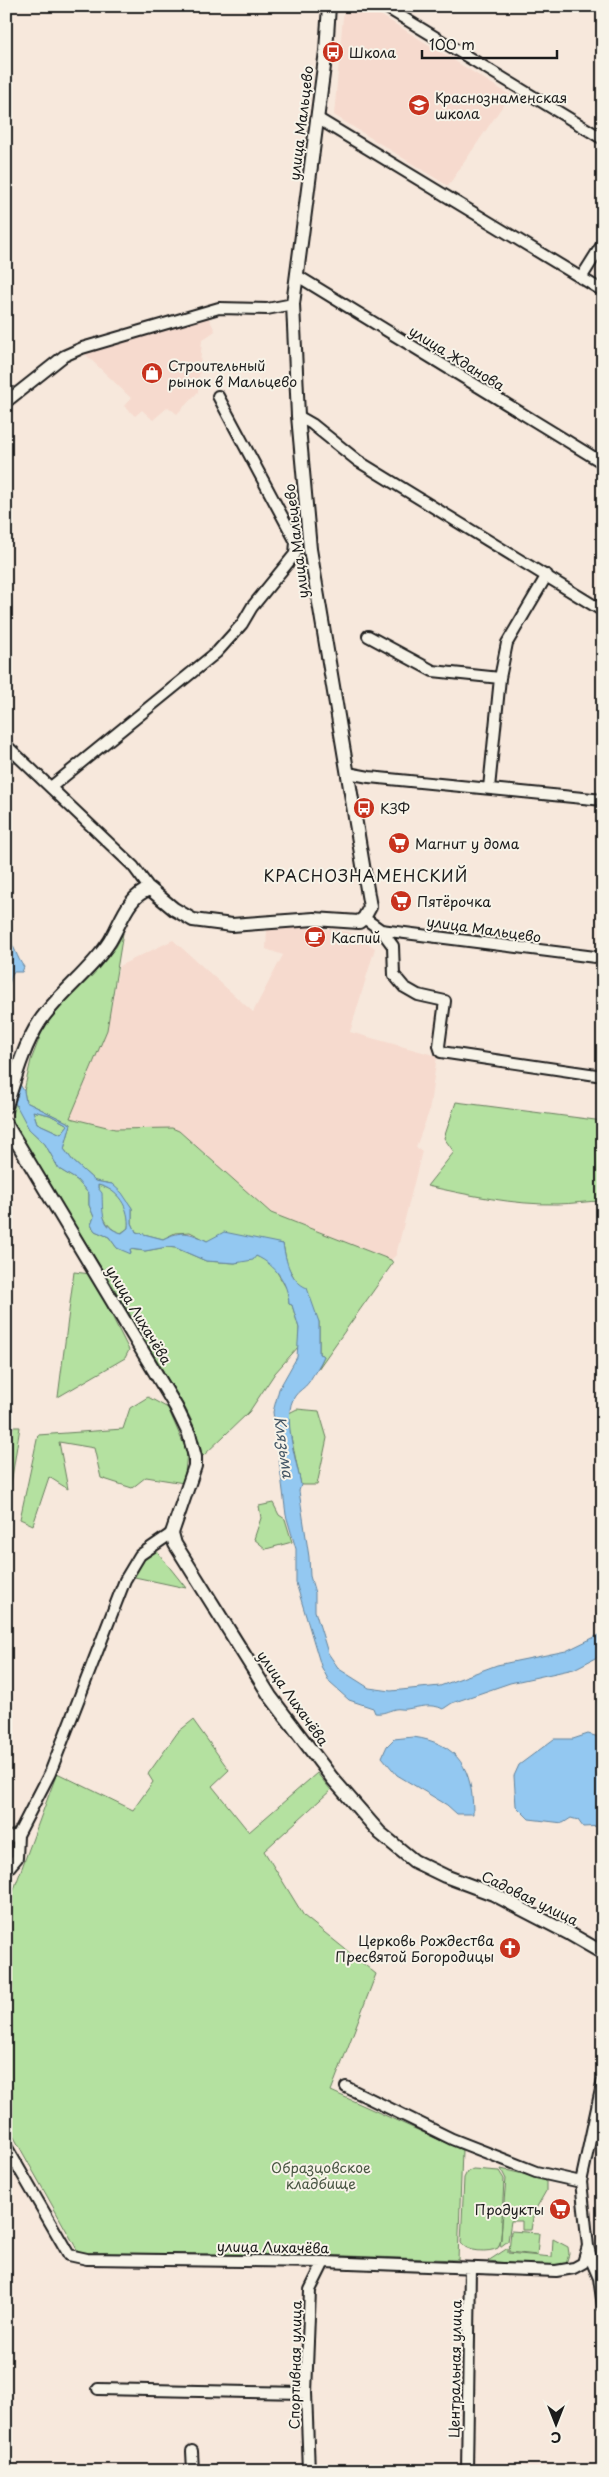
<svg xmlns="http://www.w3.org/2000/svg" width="609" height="2477" font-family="'Playpen Sans',sans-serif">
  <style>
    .built { fill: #f6dace }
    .green { fill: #b4e1a0; stroke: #687e5e }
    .water { fill: #93c8f1; stroke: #63839c; fill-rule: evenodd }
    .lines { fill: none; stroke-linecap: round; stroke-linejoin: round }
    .minor-casing { stroke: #1c1c1c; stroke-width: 14 }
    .tertiary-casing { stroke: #1c1c1c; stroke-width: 16 }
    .minor { stroke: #f7f3e8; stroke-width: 10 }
    .tertiary { stroke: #f7f3e8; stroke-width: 12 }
    .labels { text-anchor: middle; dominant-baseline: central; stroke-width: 4; stroke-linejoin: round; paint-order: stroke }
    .poi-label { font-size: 14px; fill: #1c1c1c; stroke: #f7f3e8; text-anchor: start }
    .street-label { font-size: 14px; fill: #1c1c1c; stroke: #f7f3e8 }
    .park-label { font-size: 14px; fill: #4a5744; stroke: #f7f3e8 }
    .water-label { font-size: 15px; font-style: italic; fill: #465867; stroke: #f7f3e8 }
    .quarter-label { font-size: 16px; letter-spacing: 1px; fill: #1c1c1c; stroke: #f7f3e8 }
  </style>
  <rect width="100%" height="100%" fill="#f7e8dc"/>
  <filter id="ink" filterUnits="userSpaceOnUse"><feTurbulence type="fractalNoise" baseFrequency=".02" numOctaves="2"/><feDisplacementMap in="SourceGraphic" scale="10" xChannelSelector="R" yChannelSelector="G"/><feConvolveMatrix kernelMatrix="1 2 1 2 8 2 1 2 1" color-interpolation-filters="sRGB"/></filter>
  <g filter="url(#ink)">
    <path class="built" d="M344,6H366L510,95L448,186L334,115Z
      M207,314L215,331L202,340L198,392L177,414L168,407L153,420L142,410L135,416L124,406L131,398L85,354Z
      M299,925L349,932L375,948L350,1032L437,1056L429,1112L416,1147L422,1151L396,1255L391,1260L271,1213L179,1131L115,1129L69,1118L107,1030L119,966L173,940L253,1012L283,955L266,949L267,929Z"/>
    <path class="green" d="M123,933L107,1030L70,1118L115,1129L172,1128L179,1131L271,1213L391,1260L393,1263L318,1369L324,1356L319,1354V1322L287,1265L283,1244L207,1241L190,1232L175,1233L163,1239L136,1232L132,1223V1208L112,1184L95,1181L73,1161L64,1149L71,1124L26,1102L24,1091L31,1060L45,1024L116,947Z
      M16,1102L29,1129L45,1144L59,1169L77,1180L89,1194V1205L94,1217L91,1225L95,1231L109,1237L117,1248L131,1253L129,1249L145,1251L167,1247L176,1248L206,1261L235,1263L256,1256L271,1262L288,1291L289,1304L292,1305L299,1328V1346L275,1373L249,1412L202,1457C199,1424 177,1396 161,1367C115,1287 64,1209 15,1130L12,1114Z
      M456,1102L603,1121V1201C587,1201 572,1204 557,1204C513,1205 469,1195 427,1186L454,1152L444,1138Z
      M33,1111L50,1115L68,1125L61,1134L37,1123Z
      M98,1185C118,1189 131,1208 128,1228L121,1233C102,1228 98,1204 98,1185Z
      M74,1272L91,1274L129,1350L125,1358L58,1397Z
      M148,1397L168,1408L187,1452L184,1483L146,1477L132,1488L101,1478L94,1448L59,1442L68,1489L49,1477L33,1525L20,1519L38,1435L123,1429L130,1408Z
      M297,1409L319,1411L327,1438L317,1485H301L289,1427V1413Z
      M6,1427H20L6,1515Z
      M273,1503L279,1515L285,1519L292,1542L266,1549L254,1539L261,1518L259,1506Z
      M155,1549L186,1588L130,1576L145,1555Z
      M193,1720L229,1770L212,1786L249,1832L317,1773L331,1790L264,1851L304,1916L376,1974L331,2091L462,2150L458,2260L318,2255L79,2253L6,2123V1911L57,1773L133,1810L153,1782L148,1774L178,1732Z
      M473,2169L499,2171L504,2179L501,2240L498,2248C489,2253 466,2252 461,2243L464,2178L467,2172Z
      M501,2169L546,2179V2191L534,2212L531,2230H522V2221H511L508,2241L500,2247L506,2179Z
      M511,2231L539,2233L537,2255L509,2252Z
      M553,2239L568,2247L569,2254L566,2264L548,2267L488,2261L508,2248V2253L552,2257Z"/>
    <path class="water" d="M6,936C15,945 16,957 24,967L22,972H13L6,993Z
      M6,1062L24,1091L26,1102L71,1124L64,1149L73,1161L95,1181L112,1184L122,1193L132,1208V1223L136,1232L163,1239C181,1230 190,1232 207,1241L224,1232L283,1244C286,1261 290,1281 307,1288L319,1322V1354L324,1356C320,1366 314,1373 309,1382C305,1388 298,1391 295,1396C281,1416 297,1462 301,1485L299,1491L309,1557L310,1576L315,1593V1611L328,1653L339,1669L369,1688L391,1691L440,1686L497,1665L566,1651L603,1633V1654L574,1669L510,1683L452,1703L443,1709C432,1703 419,1707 407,1709C403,1710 399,1708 395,1709C387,1711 384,1714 375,1713L373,1708L349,1700L330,1683L321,1666L296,1583V1549L286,1515L273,1412L279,1389L297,1357L299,1328L292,1305L289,1304C288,1283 276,1265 256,1256L253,1260L235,1263L206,1261L176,1248L167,1247L145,1251L130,1249L131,1254L117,1248L109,1237L95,1231L91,1225L94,1217L89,1205V1194L77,1180L59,1169L45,1144L29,1129L6,1086ZM33,1111L50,1115L68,1125L61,1134L37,1123ZM98,1185C118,1189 130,1208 128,1228L122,1233C100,1228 103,1211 102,1193L98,1188Z
      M588,1734L603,1738V1826L583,1827L578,1820L571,1818L563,1823L529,1819L516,1806L514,1776L519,1765L554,1739H573Z
      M413,1737C459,1743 473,1770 473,1814H457L447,1805L397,1775L382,1757L387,1746L394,1739Z"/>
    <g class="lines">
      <g class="minor-casing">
        <path id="minor" d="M384,6L603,139
          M317,118L603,291
          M296,275L603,463
          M581,278L603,243
          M6,402L64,356L82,348L219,308L267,309L293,304
          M298,416L312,424L358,461L603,611
          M368,636L433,671L500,678
          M6,745L133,866L150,889
          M348,773L369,777L603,800
          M51,787L217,652L242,624L252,607L295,554L296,542L218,396
          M489,788L500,678L507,643L547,575
          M364,918L381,930L603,958
          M381,930L393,946L394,975L404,987L418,995L445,1001L439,1046L441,1052L603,1076
          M6,1838L18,1835
          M6,1871L17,1858L18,1835L50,1773L125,1580L140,1555L172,1533
          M603,2080L581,2182L588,2246L592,2262L599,2278L603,2306
          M346,2087L452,2139L536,2172L581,2182
          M6,2146L69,2255L87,2259L324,2262L556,2271L574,2268L583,2263L588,2246
          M98,2389L306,2393
          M192,2451L193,2471
          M309,2471L306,2393L310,2290L324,2262
          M467,2471L470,2268"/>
      </g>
      <g class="tertiary-casing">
        <path id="tertiary" d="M6,1106C15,1078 23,1047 40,1021C60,992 91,971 110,941C121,923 128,895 150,889L174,909L193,920L232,925L314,919L359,922L364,918L370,907L310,549L298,416L293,304L326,51L329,6
          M6,1124L176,1407L189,1434L195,1457V1466L172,1533L175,1544L270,1696L332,1778L380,1833L414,1861L445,1876L493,1894L570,1934L603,1953"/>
      </g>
      <use href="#minor" class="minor"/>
      <use href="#tertiary" class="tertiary"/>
    </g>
  </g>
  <defs>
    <g id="bus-disc" transform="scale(1.125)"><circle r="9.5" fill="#c8321e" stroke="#f7f3e8"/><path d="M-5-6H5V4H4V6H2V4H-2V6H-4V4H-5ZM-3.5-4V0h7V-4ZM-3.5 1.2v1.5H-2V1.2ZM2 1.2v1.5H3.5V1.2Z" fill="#fff"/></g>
    <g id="school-disc" transform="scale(1.125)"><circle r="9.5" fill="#c8321e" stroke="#f7f3e8"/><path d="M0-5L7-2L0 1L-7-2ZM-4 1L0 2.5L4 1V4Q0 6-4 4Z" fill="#fff"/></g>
    <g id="shop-disc" transform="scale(1.125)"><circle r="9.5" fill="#c8321e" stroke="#f7f3e8"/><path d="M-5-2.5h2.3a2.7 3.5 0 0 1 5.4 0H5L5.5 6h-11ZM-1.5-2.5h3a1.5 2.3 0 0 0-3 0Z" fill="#fff"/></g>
    <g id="supermarket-disc" transform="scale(1.125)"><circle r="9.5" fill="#c8321e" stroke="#f7f3e8"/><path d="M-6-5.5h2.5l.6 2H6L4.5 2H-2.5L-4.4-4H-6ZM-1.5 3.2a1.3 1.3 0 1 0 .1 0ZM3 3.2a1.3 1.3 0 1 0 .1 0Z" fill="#fff"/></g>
    <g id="cafe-disc" transform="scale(1.125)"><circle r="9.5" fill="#c8321e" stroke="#f7f3e8"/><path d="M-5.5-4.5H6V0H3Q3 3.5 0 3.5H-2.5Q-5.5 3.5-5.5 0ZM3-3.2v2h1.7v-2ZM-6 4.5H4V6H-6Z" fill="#fff"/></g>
    <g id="church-disc" transform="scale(1.125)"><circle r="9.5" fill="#c8321e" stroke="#f7f3e8"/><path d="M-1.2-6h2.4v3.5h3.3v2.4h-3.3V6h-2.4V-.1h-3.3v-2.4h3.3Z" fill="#fff"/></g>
  </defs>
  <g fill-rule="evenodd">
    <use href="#bus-disc" x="333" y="52"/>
    <use href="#school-disc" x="419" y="105"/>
    <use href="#shop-disc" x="152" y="373"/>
    <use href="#bus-disc" x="364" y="808"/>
    <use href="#supermarket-disc" x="399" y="843"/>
    <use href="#supermarket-disc" x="401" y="901"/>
    <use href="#cafe-disc" x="315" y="937"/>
    <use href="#church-disc" x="510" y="1948"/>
    <use href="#supermarket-disc" x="560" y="2209"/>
  </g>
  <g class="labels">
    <g class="poi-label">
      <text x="349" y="52">Школа</text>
      <text x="435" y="97">Краснознаменская<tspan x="435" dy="16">школа</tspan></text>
      <text x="168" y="365">Строительный<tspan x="168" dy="16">рынок в Мальцево</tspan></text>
      <text x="380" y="808">КЗФ</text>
      <text x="415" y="843">Магнит у дома</text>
      <text x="417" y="901">Пятёрочка</text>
      <text x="331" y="937">Каспий</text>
      <text x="494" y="1940" text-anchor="end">Церковь Рождества<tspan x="494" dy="16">Пресвятой Богородицы</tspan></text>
      <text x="544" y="2209" text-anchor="end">Продукты</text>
    </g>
    <g class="street-label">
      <text transform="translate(301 123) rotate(-83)">улица Мальцево</text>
      <text transform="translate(457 358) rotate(32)">улица Жданова</text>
      <text transform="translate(296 541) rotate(-97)">улица Мальцево</text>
      <text transform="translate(484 929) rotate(8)">улица Мальцево</text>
      <text transform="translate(139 1315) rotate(59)">улица Лихачёва</text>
      <text transform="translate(293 1698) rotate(55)">улица Лихачёва</text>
      <text transform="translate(530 1898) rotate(26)">Садовая улица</text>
      <text transform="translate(273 2247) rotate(1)">улица Лихачёва</text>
      <text transform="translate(295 2365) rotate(-89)">Спортивная улица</text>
      <text transform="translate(455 2369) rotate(-89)">Центральная улица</text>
    </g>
    <g class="park-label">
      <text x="321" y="2167">Образцовское<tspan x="321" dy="16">кладбище</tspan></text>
    </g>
    <g class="water-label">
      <text transform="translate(285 1447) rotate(82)">Клязьма</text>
    </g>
    <g class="quarter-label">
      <text x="366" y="875">КРАСНОЗНАМЕНСКИЙ</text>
    </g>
  </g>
  <rect width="609" height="2477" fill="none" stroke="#f7f3e8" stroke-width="25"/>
  <rect x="12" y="12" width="584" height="2452" fill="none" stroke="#1c1c1c" stroke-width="2" filter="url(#ink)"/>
  <g transform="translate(556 2424) rotate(180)" stroke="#f7f3e8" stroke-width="4" paint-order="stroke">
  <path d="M0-4L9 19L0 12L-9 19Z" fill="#1c1c1c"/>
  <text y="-8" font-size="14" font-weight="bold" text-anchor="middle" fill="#1c1c1c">С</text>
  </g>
  <path d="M422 50v8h135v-8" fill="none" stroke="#1c1c1c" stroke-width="2.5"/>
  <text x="429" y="50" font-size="15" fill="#1c1c1c" stroke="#f7f3e8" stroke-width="4" paint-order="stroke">100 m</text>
</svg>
